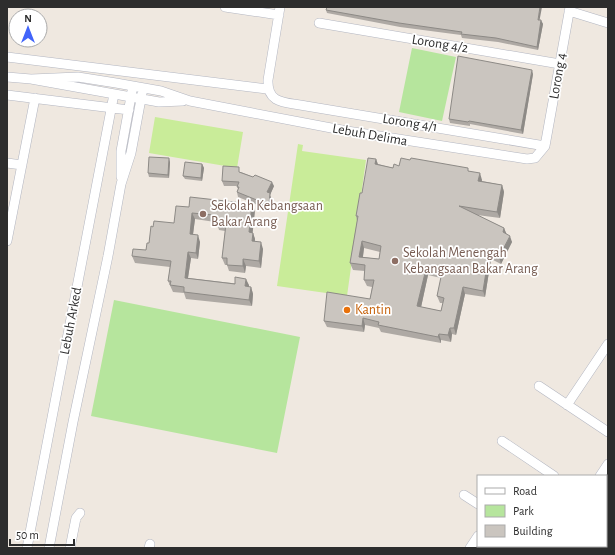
<svg xmlns="http://www.w3.org/2000/svg" width="615" height="555" font-family="'Alegreya Sans',sans-serif">
  <style>
    .green { fill: #b6e59d }
    .pitch { fill: #c9ec99 }
    .lines { fill: none; stroke-linecap: round; stroke-linejoin: round }
    .minor-casing { stroke: #b3b6c1; stroke-width: 10 }
    .minor { stroke: #fff; stroke-width: 9 }
    .wall { fill: #aea9a4; fill-rule: evenodd }
    .shaded-wall { fill: #8d8a86 }
    .building { fill: #cac5bf; stroke: #8d8a86; fill-rule: evenodd }
    .education-dot { fill: #8d6e63; stroke: #fff; stroke-width: 1.5 }
    .food-dot { fill: #e8710a; stroke: #fff; stroke-width: 1.5 }
    .labels { text-anchor: middle; dominant-baseline: central; stroke-width: 3.5; stroke-linejoin: round; paint-order: stroke }
    .street-label { font-size: 14px; fill: #2d2d2d; stroke: #fff }
    .education-label { font-size: 14px; fill: #785e54; stroke: #fff; text-anchor: start }
    .food-label { font-size: 14px; fill: #c56008; stroke: #fff; text-anchor: start }
  </style>
  <rect width="100%" height="100%" fill="#efe8e0"/>
  <path class="green" d="M412,48L456,57L442,121L399,112Z
    M114,300L300,337L277,453L91,416Z"/>
  <path class="pitch" d="M155,117L243,132L237,168L149,153Z
    M298,144L303,145L302,151L366,160L347,296L277,286Z"/>
  <g class="lines">
    <g class="minor-casing">
      <path id="minor" d="M225,7L279,15
        M280,7L268,80C267,105 287,102 306,106L545,146
        M569,11L608,23
        M319,23L560,64
        M7,57L267,89
        M7,77L31,79L159,102L183,101
        M31,79L78,77L116,83L161,91L190,101L347,131L527,159L535,158L545,146L570,7
        M7,95L129,110
        M7,163L22,165
        M121,177V151L132,91
        M7,241L35,98
        M539,386L608,432
        M567,405L608,344
        M502,441L554,476
        M600,476L608,464
        M464,495L478,504
        M606,511L608,513
        M543,546L546,548
        M27,548L114,94
        M49,548L73,422L108,256L121,184L131,153L143,88
        M70,548L76,518L80,513
        M149,548L150,544
        M470,548L478,536"/>
    </g>
    <use href="#minor" class="minor"/>
  </g>
  <path class="wall" d="M326,10L540,20L543,24L538,50L498,42L462,38L461,35L400,27L327,13Z
    M533,74L523,134L470,124V126L450,123L449,119Z
    M376,159L378,164L393,168L399,166L469,171L482,180V181L502,185L504,192L500,218L477,215L504,228L506,234L512,242L501,264L491,259L485,297L465,294L456,335L452,334L451,342L441,340V343L381,332L379,328L365,325L364,332L327,327L324,321L370,299L372,287L367,286L364,280L365,271L353,270L350,263L357,221L356,216L362,193ZM364,248L380,252L379,259L363,257ZM428,275L441,278L437,296L440,303H443L441,311L421,307Z
    M170,162L169,178L149,177L148,173Z
    M202,164L204,168L202,181L185,179L183,176Z
    M241,172L274,186L270,195L271,198L270,210L238,197L237,192L238,189L237,186H224L222,181Z
    M189,207L255,210L252,233H253L255,239V241L263,249L261,268L246,266L245,273L229,271L227,265H225L222,258L225,231L219,230L217,223H215V222L195,219L193,235L200,242L198,259L191,258L188,278L249,285V287H251L253,294L252,306L186,299L184,293L173,292L168,281L170,267L135,263L132,256L146,250L149,243L153,227L174,223Z"/>
  <path class="shaded-wall" d="M540,7H542L539,23L538,20Z
    M541,20L543,24L538,50L537,47Z
    M532,70L533,74L523,134L521,130Z
    M169,158L170,162L169,178L168,175Z
    M376,159L378,165L375,164Z
    M202,164L204,168L202,181L201,178Z
    M480,173L482,180L480,187L478,181Z
    M272,182L274,186L270,195L271,198L270,210L269,205L267,192Z
    M502,185L504,192L500,218L497,212Z
    M252,204L255,210L252,239L249,232Z
    M192,213L195,219L192,241L190,234Z
    M504,228L507,235L503,232Z
    M253,233L255,239L254,248L252,241Z
    M198,235L200,242L198,259L196,253Z
    M510,236L512,242L501,264L499,257Z
    M362,241L364,248L362,263L359,257Z
    M261,242L263,249L261,268L259,261Z
    M188,252L191,258L187,284L185,278Z
    M489,253L491,259L485,297L483,291Z
    M243,259L246,266L245,273L243,266Z
    M426,269L428,275L420,312L417,306Z
    M246,279L249,285L248,293L245,286Z
    M251,287L253,294L252,306L249,300Z
    M463,287L465,294L456,335L454,328Z
    M363,318L365,325L364,332L362,326Z
    M450,328L452,334L451,342L448,335Z
    M439,334L441,340V343L438,337Z"/>
  <path class="building" d="M327,7H540L538,20H541L537,47L496,38L461,34L462,32L399,23L326,10Z
    M458,56L532,70L521,130L469,121L468,122L449,119Z
    M149,157L169,158L168,175L148,173Z
    M368,158L376,159L375,164L393,168L394,164L399,166L401,158L410,160L411,158L468,168V171L480,173L478,181L502,185L497,212L459,206L504,228L503,232L510,236L499,257L489,253L483,291L463,287L454,328H450L448,335L439,334L438,337L378,325L379,322L363,318L362,326L324,321L327,292L370,299L374,280H364L365,265L350,263L358,216H356L360,193H362ZM362,241L381,246L379,259L359,257ZM426,269L442,272L437,296L444,298L441,311L417,306Z
    M185,162L202,164L201,178L183,176Z
    M223,166L239,167V172L253,177L255,175L272,182L267,192L270,193L269,205L237,192L239,187H237L239,182L222,181Z
    M190,197L252,204L249,232L253,233L252,241L261,242L259,261L243,259V266L227,265V258H222L226,224L217,223L218,217L213,216V215L192,213L190,234L198,235L196,253L188,252L185,278L235,284V277L246,279L245,286L251,287L249,300L184,292V287L170,285L171,281H168L171,261L132,256L133,249L146,250L147,243H149L151,226L153,227L154,221L174,223L176,206L189,207Z"/>
  <g class="education-dot">
    <circle cx="203" cy="214" r="4"/>
    <circle cx="395" cy="261" r="4"/>
  </g>
  <circle class="food-dot" cx="347" cy="310" r="4"/>
  <g class="labels">
    <g class="street-label">
      <text transform="translate(440 44) rotate(9)">Lorong 4/2</text>
      <text transform="translate(558 76) rotate(-80)">Lorong 4</text>
      <text transform="translate(410 123) rotate(9)">Lorong 4/1</text>
      <text transform="translate(370 135) rotate(10)">Lebuh Delima</text>
      <text transform="translate(71 321) rotate(-79)">Lebuh Arked</text>
    </g>
    <g class="education-label">
      <text x="211" y="206">Sekolah Kebangsaan<tspan x="211" dy="16">Bakar Arang</tspan></text>
      <text x="403" y="253">Sekolah Menengah<tspan x="403" dy="16">Kebangsaan Bakar Arang</tspan></text>
    </g>
    <g class="food-label">
      <text x="355" y="310">Kantin</text>
    </g>
  </g>
  <rect width="615" height="555" fill="none" stroke="#2d2d2d" stroke-width="16"/>
  <rect x="477" y="475" width="130" height="72" fill="#ffffff" stroke="#ababab"/>
  <rect x="485" y="488" width="20" height="6" fill="#ffffff" stroke="#ababab"/>
  <text x="513" y="495" font-size="12" fill="#2d2d2d">Road</text>
  <rect x="485" y="505" width="20" height="12" fill="#b6e59d" stroke="#ababab"/>
  <text x="513" y="515" font-size="12" fill="#2d2d2d">Park</text>
  <rect x="485" y="525" width="20" height="12" fill="#cac5bf" stroke="#ababab"/>
  <text x="513" y="535" font-size="12" fill="#2d2d2d">Building</text>
  <g transform="translate(28 28)"><circle r="19" fill="#ffffff" stroke="#ababab"/>
  <path d="M0-3L7 15L0 10L-7 15Z" fill="#4164fa"/>
  <text y="-6" font-size="11" font-weight="bold" text-anchor="middle" fill="#2d2d2d">N</text>
  </g>
  <path d="M10 539v6h64v-6" fill="none" stroke="#2d2d2d" stroke-width="2"/>
  <text x="16" y="539" font-size="12" fill="#2d2d2d" stroke="#ffffff" stroke-width="3" paint-order="stroke">50 m</text>
</svg>
